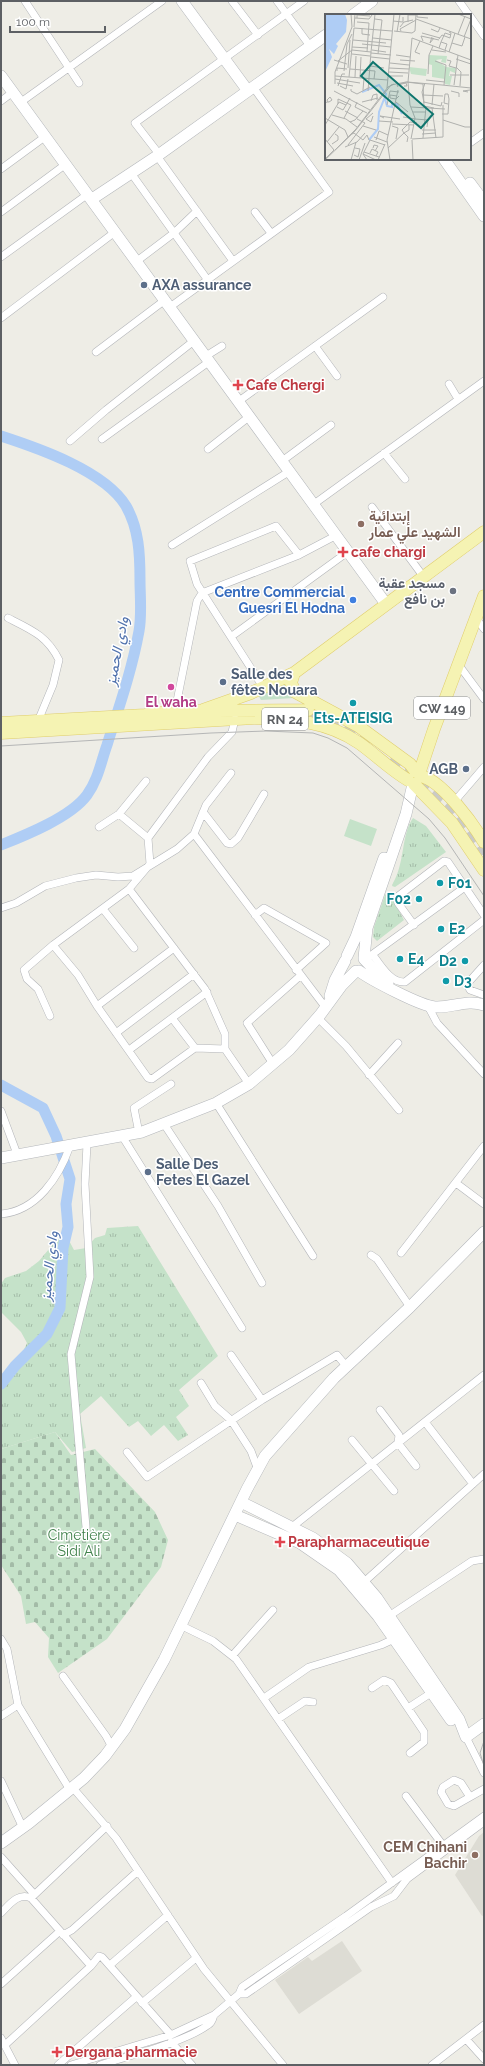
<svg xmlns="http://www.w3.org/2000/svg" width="485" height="2066" font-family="Raleway,Vazirmatn,sans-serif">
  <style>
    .education { fill: #dddcd4 }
    .grass { fill: url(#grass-tufts) }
    .cemetery { fill: url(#cemetery-stones) }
    .green { fill: #c5e2c9 }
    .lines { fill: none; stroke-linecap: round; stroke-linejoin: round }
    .river { stroke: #afcdf5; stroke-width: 11 }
    .primary-tunnel { stroke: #cacac6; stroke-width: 12; stroke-dasharray: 12 6; stroke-linecap: butt }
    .street-casing { stroke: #b3b5b9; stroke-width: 8 }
    .secondary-casing { stroke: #b4b7bb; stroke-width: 12 }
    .primary-casing { stroke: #e0ce6c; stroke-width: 13 }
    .street { stroke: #fff; stroke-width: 7 }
    .secondary { stroke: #fff; stroke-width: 11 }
    .primary { stroke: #f5f3b3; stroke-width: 12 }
    .tram { stroke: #b5b6b6; stroke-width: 1 }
    .service-dot { fill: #5c6f8a; stroke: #fff; stroke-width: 1.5 }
    .health-dot { fill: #e0444e; stroke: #fff; stroke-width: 1.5 }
    .education-dot { fill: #8d6e63; stroke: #fff; stroke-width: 1.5 }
    .worship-dot { fill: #6b7280; stroke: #fff; stroke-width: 1.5 }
    .shop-dot { fill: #3f7fe0; stroke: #fff; stroke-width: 1.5 }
    .hotel-dot { fill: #d1479c; stroke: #fff; stroke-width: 1.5 }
    .culture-dot { fill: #0f9aa8; stroke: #fff; stroke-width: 1.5 }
    .labels { text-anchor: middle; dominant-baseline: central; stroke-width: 3; stroke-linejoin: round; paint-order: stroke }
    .shield { fill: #fff; stroke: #8e9092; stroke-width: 1 }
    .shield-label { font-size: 13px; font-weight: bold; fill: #5d6064 }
    .service-label { font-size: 14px; font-weight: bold; fill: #4e5e75; stroke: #fff; text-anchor: start }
    .health-label { font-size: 14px; font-weight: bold; fill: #be3a42; stroke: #fff; text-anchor: start }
    .education-label { font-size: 14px; font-weight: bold; fill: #785e54; stroke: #fff; text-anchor: start }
    .worship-label { font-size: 14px; font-weight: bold; fill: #5b616d; stroke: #fff; text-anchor: end }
    .shop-label { font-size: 14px; font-weight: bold; fill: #366cbe; stroke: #fff; text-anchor: end }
    .hotel-label { font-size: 14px; font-weight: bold; fill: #b23c85; stroke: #fff }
    .culture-label { font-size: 14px; font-weight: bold; fill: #0d838f; stroke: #fff; text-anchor: start }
    .park-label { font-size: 14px; fill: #40814b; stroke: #fff }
    .water-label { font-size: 15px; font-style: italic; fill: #5172ad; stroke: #fff }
    .inset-river { fill: none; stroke: #afcdf5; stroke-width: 2 }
    .inset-road { fill: none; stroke: #b0b1ae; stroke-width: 1 }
    .view { fill: #0f766e; fill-opacity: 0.15; stroke: #0f766e; stroke-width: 2 }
    .inset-edge { fill: none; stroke: #5d6064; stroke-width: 2 }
  </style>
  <defs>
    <pattern id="grass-tufts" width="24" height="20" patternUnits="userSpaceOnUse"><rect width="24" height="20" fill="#c5e2c9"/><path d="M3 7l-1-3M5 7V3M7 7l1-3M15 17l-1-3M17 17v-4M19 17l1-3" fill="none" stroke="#a3bba7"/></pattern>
    <pattern id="cemetery-stones" width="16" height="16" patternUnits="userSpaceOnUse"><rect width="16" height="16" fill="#c5e2c9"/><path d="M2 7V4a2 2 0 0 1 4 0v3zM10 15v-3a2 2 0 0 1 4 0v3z" fill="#a3bba7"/></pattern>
  </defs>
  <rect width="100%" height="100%" fill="#eeede6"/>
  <path class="education" d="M484,1832V1915L482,1916L455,1875L479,1836Z
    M342,1941L362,1971L299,2014L275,1980L308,1957L312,1961Z"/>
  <path class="grass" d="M413,818L426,826L446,852L395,887L392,886L393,883C405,863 401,835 413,818Z
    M387,893L391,896L404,920L377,941L373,937L374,927L385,895Z
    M138,1226L218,1356L179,1390L189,1406L176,1417L188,1435L178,1441L164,1425L151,1436L138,1421L129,1427L101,1396L80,1414L86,1448L72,1452L55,1432L1,1449V1385L11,1378L27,1343L21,1332L1,1312V1284L5,1278L26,1271L39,1261L64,1231L74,1250L86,1248L95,1238L105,1235L107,1228Z"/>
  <path class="cemetery" d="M55,1432L71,1455L95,1449L155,1512L168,1540L161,1567L107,1639L58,1673L48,1657L49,1638L35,1622L26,1624L21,1596L1,1565V1449Z"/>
  <path class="green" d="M284,683L287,692L294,698L261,700L258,695Z
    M350,819L377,829L371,846L344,836Z"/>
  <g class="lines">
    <path class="river" d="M1,436C38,448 105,471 126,506C139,529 140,554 140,580C140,596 142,615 139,631C132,670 119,707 107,745C101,762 98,780 87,795C71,817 26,835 1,845
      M1,1085L43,1108L56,1136L70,1179L66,1204L68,1227L63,1248L60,1308L47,1334L15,1366L1,1384"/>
    <path class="primary-tunnel" d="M311,714L345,728L373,746
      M392,757L450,806L469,830L484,854"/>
    <g class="street-casing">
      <path id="street" d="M25,1L79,83
        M232,1L258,35
        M277,1L310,46
        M459,1L469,15
        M470,16L484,36
        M1,101L13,92
        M21,102L162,1
        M470,143L484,133
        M159,154L135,123L304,1
        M157,156L233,261
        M1,169L46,136
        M131,173L207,279
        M1,212L66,164
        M255,212L271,233
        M1,257L88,194
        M137,261L174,233L197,211
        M170,307L329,192L253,87
        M1,318L115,232
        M315,346L337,376
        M96,352L165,300
        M206,356L222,346
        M449,384L458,399
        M239,401L383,297
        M102,439L210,361
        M70,441L106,410L195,340
        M208,449L250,416
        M384,453L405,479
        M282,461L331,425
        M314,504L484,381
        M372,507L423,576
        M172,545L290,471
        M8,618C32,630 47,636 59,660L53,685L38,721
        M476,618L484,629
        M232,636L349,551
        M458,664L484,699
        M263,687L197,584L190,561L276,526L299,555
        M175,711L197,601L202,593L299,555L337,535
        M454,802L484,767
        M203,812L227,843L231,844L238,838L264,794
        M119,814L148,838
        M99,827L119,814L146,781
        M194,834L206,805L231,773
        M129,889L150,864L148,838L208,757L232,732L235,719
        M1,908L16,903L45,886L76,878L96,875L118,877L133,876L177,849L194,834L326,1008
        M103,909L134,948
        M255,915L264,908L326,943L296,970
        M414,925L398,903L397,897L444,861L448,862L484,915
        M373,955C381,966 391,983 405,982L484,920
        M370,956L465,887
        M484,965L467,984L470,990L484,995
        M97,1006L174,948
        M428,1006L437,1023L484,1074
        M50,1016L38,989L27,979L24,970L53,945
        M172,1018L195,1048
        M318,1018L346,1046L399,1110
        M116,1033L194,974
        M225,1049V1034L205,989L129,889L53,945L78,975L97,1006L148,1078L152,1079L195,1048L225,1049L249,1084
        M129,1050L207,992
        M273,1064L247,1023L300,976
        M369,1075L398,1043
        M216,1103L313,1256
        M1,1111L17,1154
        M164,1124L218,1206L262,1283
        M139,1133L134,1108L171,1084
        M122,1136L242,1328
        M456,1183L484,1204
        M1,1214C37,1211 59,1177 70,1146
        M401,1253L484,1146
        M371,1255L377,1259L410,1307
        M231,1355L262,1400
        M201,1383L215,1406L231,1420L251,1451L258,1470
        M380,1410L399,1435L398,1443L416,1466
        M425,1422L473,1484
        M352,1440L394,1491
        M127,1452L147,1477L262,1400L337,1355L347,1367
        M86,1527L71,1354L90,1277L85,1184L87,1144
        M292,1527L484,1375
        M364,1582L484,1474
        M389,1616L472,1561L484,1559
        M180,1625L213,1641L236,1659L392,1883
        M1,1639L7,1649L18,1705L70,1790
        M232,1656L273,1610
        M63,1676L106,1736L112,1747
        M372,1688L384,1680L391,1683L424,1732V1742L410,1753
        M264,1698L309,1667L381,1645L394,1639
        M408,1708L431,1693
        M1,1716L18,1705
        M278,1719L305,1701L313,1702
        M466,1737L484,1773
        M454,1780L461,1783L470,1797L454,1806L448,1804L441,1792L443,1787Z
        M1,1781L23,1828
        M73,1788L116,1838L204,1969L283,2065
        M406,1796L445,1848
        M470,1797L484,1789
        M1,1857L34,1894
        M31,1898L107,1826
        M1,1913C9,1905 18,1892 31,1898L91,1966
        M63,1935L72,1930L138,1871
        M110,1965L168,1915
        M1,1984L60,1931
        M239,1994H246L371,1907L394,1896L407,1879L484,1822
        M142,2003L196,1958
        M1,2038L15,2065
        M466,2039L484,2059
        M171,2042L192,2065
        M5,2045L91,1966L99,1956L102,1957L171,2035
        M58,2065L136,1997
        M71,2065L171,2035L214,2015L239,1994L242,1987L346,1916L484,1816
        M100,2065C130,2055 183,2043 208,2025C212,2023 213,2019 214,2015
        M432,2065L484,2025"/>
    </g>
    <g class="secondary-casing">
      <path id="secondary" d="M182,1L248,91
        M353,15L372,1
        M1,76L386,604
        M444,159L484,216
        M470,183L484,202
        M92,199L157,156L326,35
        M347,956L356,937L384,858
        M364,958L367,928L406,814L413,784
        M364,959L388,984
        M359,971C371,980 421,1006 435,1007C452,1008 467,999 484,1005
        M330,996L335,980L345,961
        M1,1158L142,1132L216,1103L249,1084L289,1050L320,1015L342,985L356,971
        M241,1502L313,1538L347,1563L377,1598L459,1719L466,1737
        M235,1515L300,1543L339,1570L378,1616L451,1720
        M466,1737L484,1724
        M1,1843L29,1823L84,1778L105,1756L125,1729L164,1660L247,1489L265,1456L334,1378L410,1307L484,1232"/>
    </g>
    <g class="primary-casing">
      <path id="primary" d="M294,673L291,683L295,692L358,726L410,764L416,772
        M203,710L251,693L294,673L484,532
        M1,723L145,715L175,711L308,710
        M1,733L254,718C292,719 327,721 359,743C376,755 391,770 408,780
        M419,774L434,729L484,596
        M420,776C441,779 473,824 484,842
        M414,784L452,823L484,870"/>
    </g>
    <use href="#street" class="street"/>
    <use href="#secondary" class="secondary"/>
    <use href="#primary" class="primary"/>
    <path class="tram" d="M1,746L211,733L266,731L313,733L328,738L347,748L429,819L445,838L484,896
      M484,1741L480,1753L484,1766"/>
  </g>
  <g class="service-dot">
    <circle cx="144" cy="285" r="4"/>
    <circle cx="223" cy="682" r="4"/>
    <circle cx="466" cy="769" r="4"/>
    <circle cx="148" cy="1172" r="4"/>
  </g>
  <g class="health-dot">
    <path d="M236 379h4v4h4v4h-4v4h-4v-4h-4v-4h4z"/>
    <path d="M341 546h4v4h4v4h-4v4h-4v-4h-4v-4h4z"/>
    <path d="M278 1536h4v4h4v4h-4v4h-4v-4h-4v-4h4z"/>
    <path d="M55 2046h4v4h4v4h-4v4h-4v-4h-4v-4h4z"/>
  </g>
  <g class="education-dot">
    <circle cx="361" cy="524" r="4"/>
    <circle cx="475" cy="1855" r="4"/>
  </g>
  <circle class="worship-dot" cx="453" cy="591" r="4"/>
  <circle class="shop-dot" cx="353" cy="600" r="4"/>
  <circle class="hotel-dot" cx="171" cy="687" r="4"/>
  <g class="culture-dot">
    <circle cx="353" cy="703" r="4"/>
    <circle cx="440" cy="883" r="4"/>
    <circle cx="419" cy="899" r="4"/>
    <circle cx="441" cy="929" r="4"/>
    <circle cx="400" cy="959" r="4"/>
    <circle cx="465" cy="961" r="4"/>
    <circle cx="446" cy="981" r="4"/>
  </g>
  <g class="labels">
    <g class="shield">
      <rect x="414" y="697" width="56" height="22" rx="3"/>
      <rect x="262" y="708" width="46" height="22" rx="3"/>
    </g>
    <g class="shield-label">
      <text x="442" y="708">CW 149</text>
      <text x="285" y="719">RN 24</text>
    </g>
    <g class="service-label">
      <text x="152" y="285">AXA assurance</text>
      <text x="231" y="674">Salle des<tspan x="231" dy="16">fêtes Nouara</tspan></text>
      <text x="458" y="769" text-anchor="end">AGB</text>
      <text x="156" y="1164">Salle Des<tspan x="156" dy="16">Fetes El Gazel</tspan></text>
    </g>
    <g class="health-label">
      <text x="246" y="385">Cafe Chergi</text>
      <text x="351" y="552">cafe chargi</text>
      <text x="288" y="1542">Parapharmaceutique</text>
      <text x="65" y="2052">Dergana pharmacie</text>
    </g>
    <g class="education-label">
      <text x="369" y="516">إبتدائية<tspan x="369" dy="16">الشهيد علي عمار</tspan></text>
      <text x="467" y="1847" text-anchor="end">CEM Chihani<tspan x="467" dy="16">Bachir</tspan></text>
    </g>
    <g class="worship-label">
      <text x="445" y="583">مسجد عقبة<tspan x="445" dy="16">بن نافع</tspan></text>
    </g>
    <g class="shop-label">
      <text x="345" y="592">Centre Commercial<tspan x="345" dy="16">Guesri El Hodna</tspan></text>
    </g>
    <g class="hotel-label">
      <text x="171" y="702">El waha</text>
    </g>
    <g class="culture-label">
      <text x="353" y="718" text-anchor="middle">Ets-ATEISIG</text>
      <text x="448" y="883">F01</text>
      <text x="411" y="899" text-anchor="end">F02</text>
      <text x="449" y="929">E2</text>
      <text x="408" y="959">E4</text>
      <text x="457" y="961" text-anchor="end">D2</text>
      <text x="454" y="981">D3</text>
    </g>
    <g class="park-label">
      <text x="79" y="1535">Cimetière<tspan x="79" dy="16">Sidi Ali</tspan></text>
    </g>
    <g class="water-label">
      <text transform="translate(117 651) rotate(-79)">وادي الحميز</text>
      <text transform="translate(49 1266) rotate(-84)">وادي الحميز</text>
    </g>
  </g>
  <g transform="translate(325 14)">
    <rect width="146" height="146" fill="#eeede6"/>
    <path d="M104,41L122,42L121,49L116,48L117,45L111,46L121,53L131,54L130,59L125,57L124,62H127L125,71L120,70V65L107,63V51L103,50Z" fill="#c5e2c9"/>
    <path d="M84,53L102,55L101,62L86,60Z" fill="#c5e2c9"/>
    <path d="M0,0H20L22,6L21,18L11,30L13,32L9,40L4,35L7,43L0,58Z" fill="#afcdf5"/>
    <path class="inset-river" d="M0,16L3,0M37,78L54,71L61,80L54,98L53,115L44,126M60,85L62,92L67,93V90H72L77,100"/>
    <path class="inset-road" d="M92,0V3L103,4M133,0L146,5M30,4L44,5L47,1M32,4V1L45,2M50,5L57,6L53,40M91,5L146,25M68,7L78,8V3M32,8L44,9L42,38M83,8V1H91M29,13L30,0M75,13L79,8L88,6M29,14L67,17M37,14V20L45,21M106,15L113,18L115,14M69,17L87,19M76,17L75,15L91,6M72,18L75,0M87,19L90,17L91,0M97,19L115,24M133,20L140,2M107,23L105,29L109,24M139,23L146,5M48,24L67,26M114,25L117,21L125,24L126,19L124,18M28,26L61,29M98,27L96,22L114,26M116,28L120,19L126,21M127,29L137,32L140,23M37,30L66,33M27,33L43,34M114,34L116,28L122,30L120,36M47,36L61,38M107,36L121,38M124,38L130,19M46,39L66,41M27,40L45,42M95,40L90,38L95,27M71,41L85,43M46,43L65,45M131,45L146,50M9,46L22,50M75,46L90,47M122,46L126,47L124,52L131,54M13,47L27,36L46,38L50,0M110,47L121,51L119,71M65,49L84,51M45,52L59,54M131,53L136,58L135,72M23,54L25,26M64,54L84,55M25,55L50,57L49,65M12,57V54L22,55M19,57L22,30L27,20M64,58L83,59M103,60L104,41L108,32M125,61H144M10,62L63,66M65,62H78M24,63L29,14M30,63L31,42M35,64L36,43M44,64L46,38M10,65L35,69M101,66L120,68M83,68L87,24L146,46M83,68L85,91L90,104L86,125M12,69L28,72M10,70V58L27,13L26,0M75,70L82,68L117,71M117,71L146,74M129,71L133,41M13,72L17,60H20M15,72L21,75L23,65M73,73L72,71L81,69L82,72H79M62,74L69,0M26,75V77L32,80L45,73M38,76L39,64M9,77L45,96M43,77L44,64M126,77L134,79V83M143,78L138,77L145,76M98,81L118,82M72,82L65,81V84L71,85L74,82M46,87L48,81L52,80V86M32,88L30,93L42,99M37,88L53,84M71,88L83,98M99,88L116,92L117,88M0,89L2,88H4L7,86L5,83L2,86L3,88M99,89L97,78L100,69M13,90V85L26,91L19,104M62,91L65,77L74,78M107,91L109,70M118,91V123M12,93L18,96L21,91M86,93L120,95M107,94L111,124M20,97L33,104M88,98H101M48,99L41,105L46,108L48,102M117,100H123L124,85L123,80H120L119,89L123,90M7,101L21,105L32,113M78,103L90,105M0,104L20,116L23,123M59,104L55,102L75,105M90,105L103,106L102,113M118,106L140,113H146M54,107L68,108M25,108L30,106L38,97M67,110L89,111M0,111L14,88L21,91L25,84M38,112L51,116M67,112L73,114L71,125M97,116H111M27,120L29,119L38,126L42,121L44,126M97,120L111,119M49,123L62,128M98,124L101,93M0,125L9,136M87,125L118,123M51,126L54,117L63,121M87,126L88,146M2,128L14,113M82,128L83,123L79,119L84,116V111M7,130L13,126V122L10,120M23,131L40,109L32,105M20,133L32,128L40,119M48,134L49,131L53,132L50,137M63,134L79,119L77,116L85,108L92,109M10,136L31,115L63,73L69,70M39,138L54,143M45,139L47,135L53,138L51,142M38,140L51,146M29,141L33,143L35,135L30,134M0,145L9,136M0,146L30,117L66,71L81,68L98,70L99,92L109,94M26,146L31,128M34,146L40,129M42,146L38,140L45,126L60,131M53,146L60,130M65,146L62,126L73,76"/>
    <path class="view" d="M48,48L108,100L96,114L36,62Z"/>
    <rect width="146" height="146" class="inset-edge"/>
  </g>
  <rect width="485" height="2066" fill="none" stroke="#5d6064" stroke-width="4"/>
  <path d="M10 26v6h95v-6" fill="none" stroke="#5d6064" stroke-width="2"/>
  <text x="16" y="26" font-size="12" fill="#5d6064" stroke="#ffffff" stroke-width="3" paint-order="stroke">100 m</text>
</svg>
